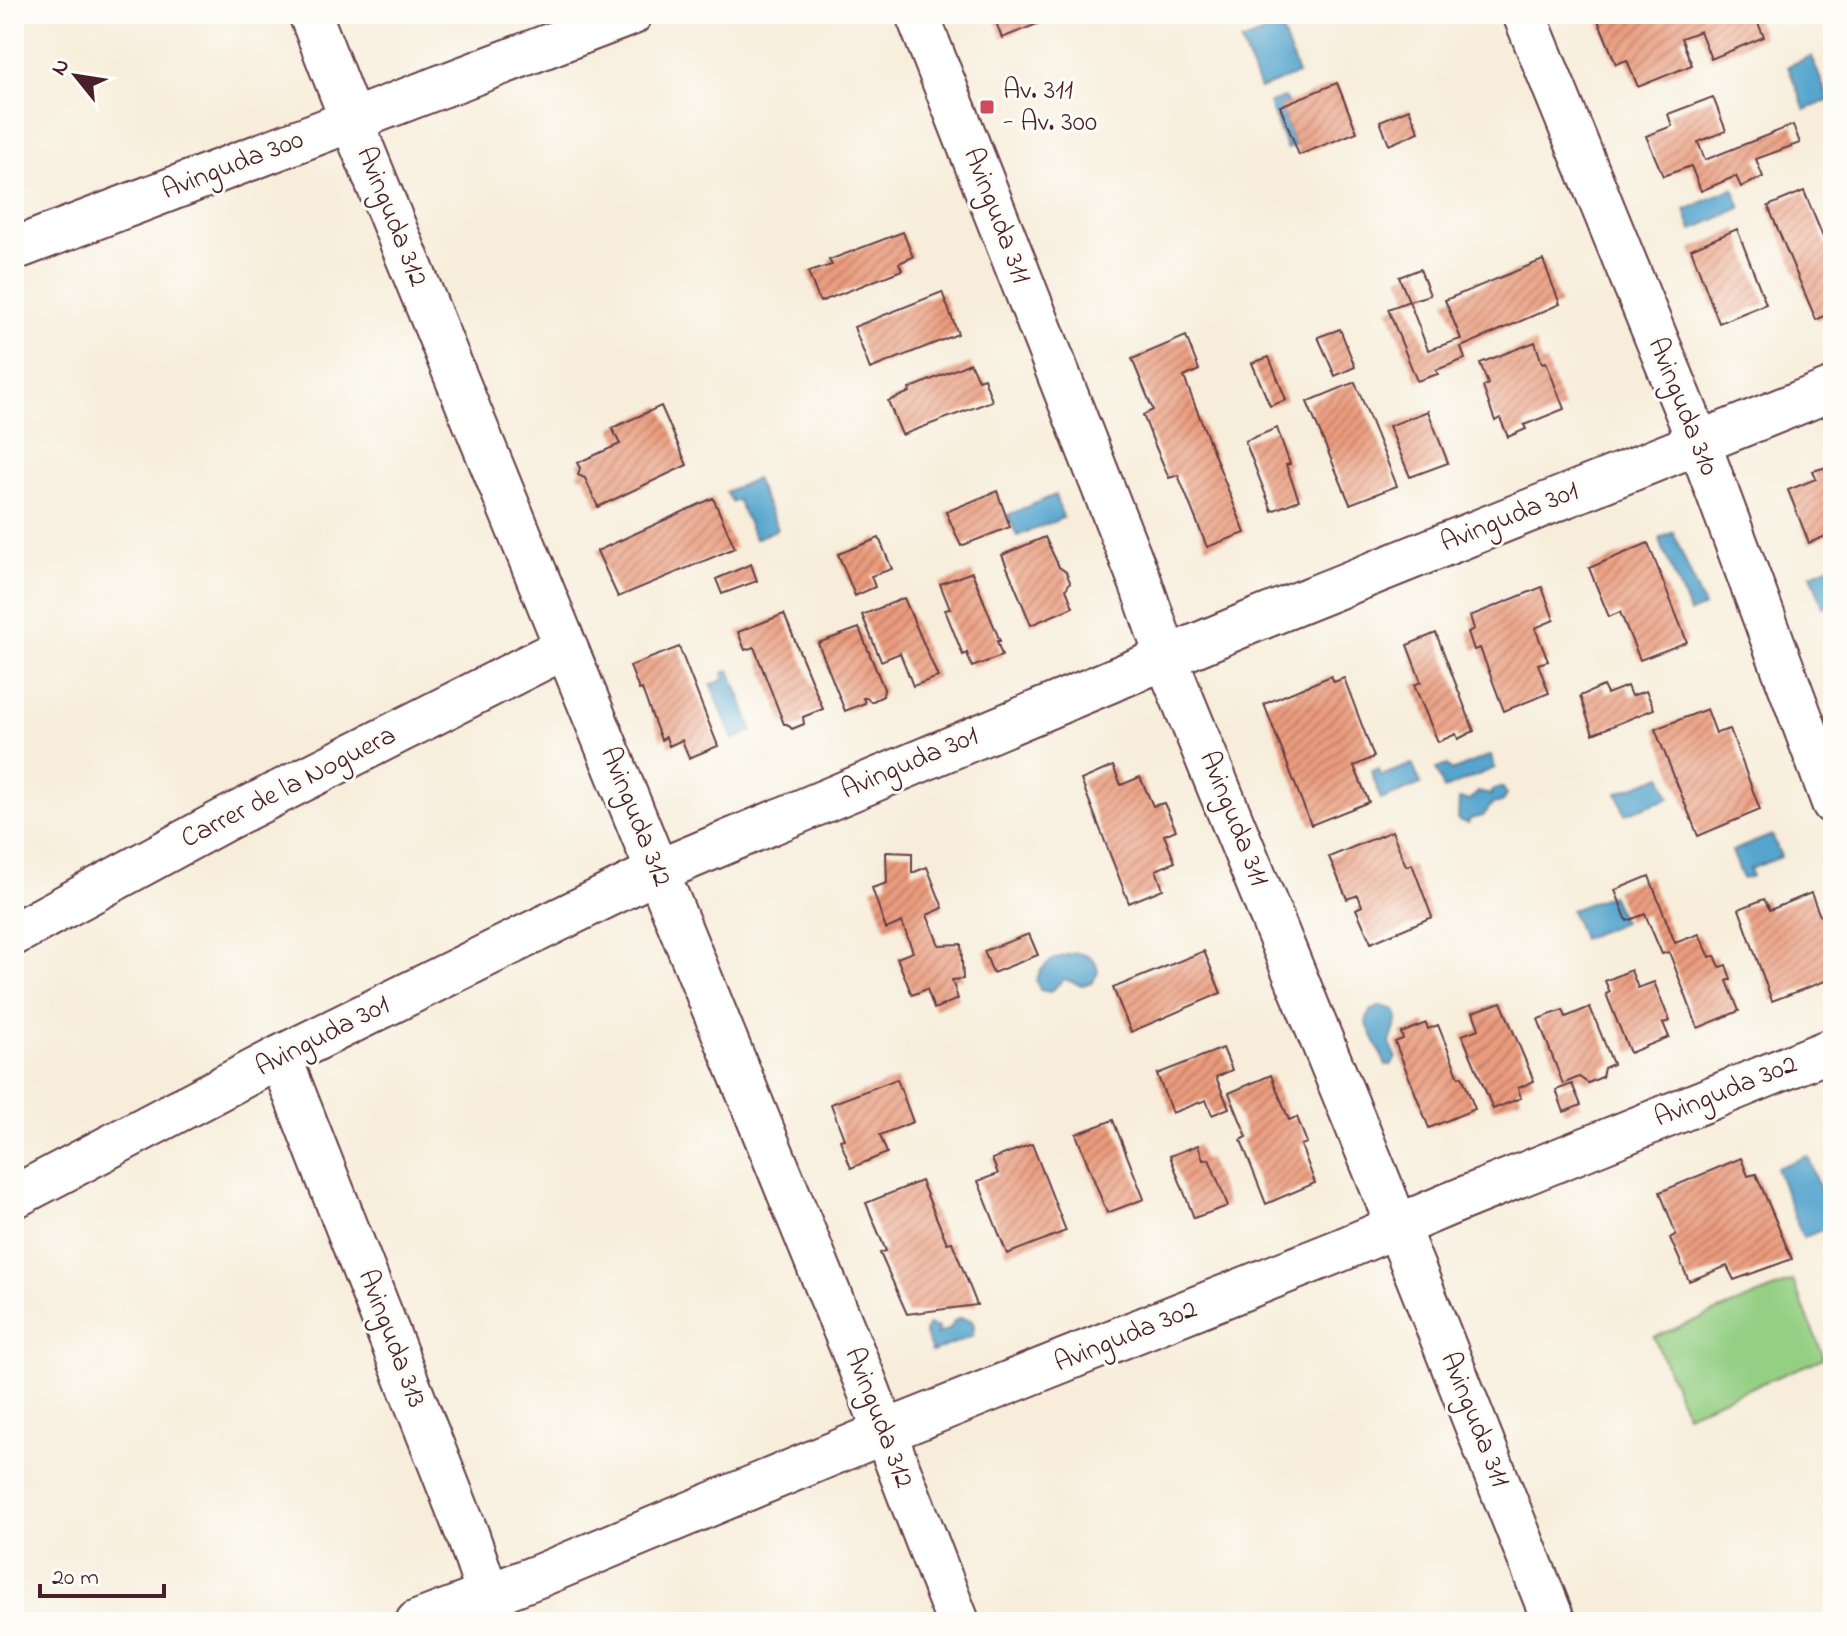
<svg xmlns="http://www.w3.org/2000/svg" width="1847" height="1636" font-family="'Indie Flower',sans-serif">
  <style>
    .pitch { fill: #94cf84; stroke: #6f7758; stroke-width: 2 }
    .water { fill: #54a5ce; stroke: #4f627c; stroke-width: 2 }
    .building { fill: url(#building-hatch) }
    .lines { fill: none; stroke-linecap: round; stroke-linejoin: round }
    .street-casing { stroke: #643e45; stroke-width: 46 }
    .street { stroke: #fff; stroke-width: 42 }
    .poi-dot { fill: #d1495b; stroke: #fdfcf7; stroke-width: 3 }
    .labels { text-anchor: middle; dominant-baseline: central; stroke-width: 6; stroke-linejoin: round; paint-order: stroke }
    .poi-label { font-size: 28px; fill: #4a1f2b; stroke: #fdfcf7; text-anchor: start }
    .street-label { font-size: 28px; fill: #4a1f2b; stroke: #fdfcf7 }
  </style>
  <defs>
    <pattern id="building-hatch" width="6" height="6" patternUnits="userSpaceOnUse" patternTransform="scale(2)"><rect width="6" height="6" fill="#ea9b7d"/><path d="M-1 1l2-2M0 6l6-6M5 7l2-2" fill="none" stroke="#c07e67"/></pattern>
  </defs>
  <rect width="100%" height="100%" fill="#fdfcf7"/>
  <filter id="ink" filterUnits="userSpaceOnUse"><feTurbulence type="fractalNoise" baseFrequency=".0125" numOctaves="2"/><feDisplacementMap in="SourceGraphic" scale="16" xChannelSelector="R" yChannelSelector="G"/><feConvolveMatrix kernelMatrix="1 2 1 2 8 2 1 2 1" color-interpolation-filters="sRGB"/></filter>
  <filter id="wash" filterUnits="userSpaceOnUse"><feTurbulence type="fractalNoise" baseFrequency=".006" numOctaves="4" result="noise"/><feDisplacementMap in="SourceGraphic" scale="32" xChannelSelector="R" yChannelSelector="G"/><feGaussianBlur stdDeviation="1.8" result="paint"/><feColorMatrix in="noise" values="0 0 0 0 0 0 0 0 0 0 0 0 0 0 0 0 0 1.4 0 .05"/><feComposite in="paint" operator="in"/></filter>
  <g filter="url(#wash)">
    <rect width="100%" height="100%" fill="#f7edda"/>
    <path class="pitch" d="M1793,1281L1824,1358L1686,1414L1654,1337Z"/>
    <path class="water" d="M1280,26L1298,74L1260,89L1241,42Z
      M1811,56L1829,100L1805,110L1788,66Z
      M1285,97L1288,103L1280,106L1295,146L1287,149L1269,103Z
      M1733,188L1741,208L1692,230L1685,210Z
      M755,479L778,529L755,539L738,500L732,502L726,492Z
      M1055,495L1063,518L1017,536L1008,515Z
      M1673,532L1704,607L1690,613L1659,539Z
      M1833,565V603L1823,607L1811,574Z
      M730,670L753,731L733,740L711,685L725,679L723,673Z
      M1491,755L1495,768L1444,789L1436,769L1447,765L1451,771Z
      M1412,764L1421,784L1381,800L1371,771L1379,769L1381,776Z
      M1662,776L1670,798L1625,814L1617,793Z
      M1497,788H1503L1506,794L1502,802L1492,804L1483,816L1470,819L1468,823L1458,820L1459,799L1470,800L1478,792L1491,795L1493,790Z
      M1772,835L1781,857L1750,869L1752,876L1743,879L1732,851Z
      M1611,895L1623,922L1582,939L1571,910Z
      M1077,953C1090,955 1096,959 1098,972L1092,983L1081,985L1064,979L1050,992L1040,990L1036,980C1043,961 1058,956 1077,953Z
      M1381,1006L1395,1010L1398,1018L1390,1043L1397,1058L1391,1065H1386L1366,1022L1370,1011Z
      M1808,1156L1833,1225L1803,1238L1776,1168Z
      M960,1318L971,1320L974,1325L973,1336L932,1352L925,1334L927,1325L938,1328L937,1334L950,1329L953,1322Z"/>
    <g id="blocks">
      <path class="building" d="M993,14H1062L1002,38Z
        M1599,14H1754L1764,37L1711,59L1700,31L1681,38L1692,65L1638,87L1627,60L1616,64L1596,15Z
        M1337,83L1357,132L1299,155L1280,106Z
        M1713,97L1726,131L1698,142L1705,160L1793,125L1800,143L1756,159L1763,177L1741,187L1736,176L1701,191L1691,166L1663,176L1646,136L1672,126L1668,114Z
        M1409,109L1419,132L1389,145L1380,121Z
        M1804,191L1833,261V312L1816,320L1768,206Z
        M1737,229L1766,304L1719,323L1691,249Z
        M903,232L913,257L899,263L902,270L820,302L808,272L832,265L829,260Z
        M1543,260L1560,304L1461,347L1465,359L1436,370L1438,374L1417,381L1388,309L1409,301L1428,350L1461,339L1445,300Z
        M1420,269L1430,295L1409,301L1399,277Z
        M942,292L958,334L870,369L854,327Z
        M1340,329L1355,367L1335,376L1318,337Z
        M1186,336L1199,370L1184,377L1245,533L1207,547L1178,475L1169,478L1154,443L1143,415L1153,410L1132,359Z
        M1535,342L1542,363L1546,362L1564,409L1524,425L1526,429L1508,437L1500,418L1495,421L1483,387L1488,384L1480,363Z
        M1269,357L1286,400L1270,406L1252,363Z
        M970,363L978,380L984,378L992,401L902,435L888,401L910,392L909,389Z
        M1355,382L1397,486L1350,504L1307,402Z
        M661,406L687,465L598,507L585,478L578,475L580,468L577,463L620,444L612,428Z
        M1428,411L1448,463L1410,477L1389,426Z
        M1277,428L1290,464L1286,465L1299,500L1272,511L1245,441Z
        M1827,467L1829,473L1833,472V533L1809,543L1788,490L1816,479L1813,471Z
        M997,491L1010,527L961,546L946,512Z
        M713,498L735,548L618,597L597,551Z
        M1045,537L1059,567L1066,572L1070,582L1066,589L1073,607L1031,625L1002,555Z
        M879,538L892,569L871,576L875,587L855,596L838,554Z
        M1648,543L1687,642L1640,660L1620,612L1609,617L1589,568Z
        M751,564L757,581L722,594L716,579Z
        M972,572L1000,641H997L1002,656L972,667L967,653L963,655L945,610L950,609L940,584Z
        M1542,587L1554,620L1535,628L1548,661L1538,664L1549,693L1504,711L1480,648L1474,650L1468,632L1474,629L1470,616Z
        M904,598L938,677L913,686L900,653L881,661L862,615Z
        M784,614L823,709L803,717L804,724L792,729L787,724H784L754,647L745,650L738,632Z
        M859,628L884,689L883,696L871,702L867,698H863L865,703L845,711L818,643Z
        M1436,633L1474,731L1458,739L1456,734L1438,742L1414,685L1421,682L1407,645Z
        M679,647L718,746L689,758L682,740L669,746L666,737L661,740L642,689L639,690L630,666Z
        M1331,676L1334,682L1344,678L1374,757L1354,766L1369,802L1311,825L1264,704Z
        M1603,686L1607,694L1627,686L1631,696L1646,691L1654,709L1593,734L1580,696Z
        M1707,709L1716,733L1730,729L1760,810L1698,836L1655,729Z
        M1113,766L1121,785L1140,777L1153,806L1164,803L1176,830L1164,835L1175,862L1156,870L1163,889L1129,903L1081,780Z
        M1392,831L1406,866L1412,864L1432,917L1371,943L1356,909L1362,906L1358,895L1347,899L1329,857Z
        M886,852L912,853V873L927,867L943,908L927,915L939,945L961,944L963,979L952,980L958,999L934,1009L927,989L912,995L897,958L913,952L902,922L886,929L872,888L887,883Z
        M1649,876L1675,943L1699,934L1710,957L1715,956L1720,967L1726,965L1731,979L1727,981L1739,1011L1698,1028L1669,952L1662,954L1645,914L1627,921L1615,890Z
        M1811,893L1820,916L1827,921L1833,933L1830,945L1833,951V978L1772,1001L1739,909L1764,899L1770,910Z
        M1029,934L1038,955L993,973L984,951Z
        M1204,951L1221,993L1131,1032L1113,988Z
        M1631,970L1638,988L1654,982L1670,1021L1663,1023L1669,1037L1630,1053L1606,994L1610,992L1605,981Z
        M1501,1002L1534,1081L1518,1088L1521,1098L1493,1109L1462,1035L1479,1029L1473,1012Z
        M1590,1007L1613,1064L1604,1068L1602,1077L1588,1083L1579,1077L1563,1084L1538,1019L1563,1010L1566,1017Z
        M1426,1023L1428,1029L1438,1025L1459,1077L1462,1076L1475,1109L1429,1128L1395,1042L1403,1039L1401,1033Z
        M1223,1048L1232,1070L1216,1077L1229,1108L1212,1115L1206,1100L1172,1113L1157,1074Z
        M1271,1075L1289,1120L1297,1117L1307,1143L1301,1145L1315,1183L1266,1204L1241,1140L1247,1137L1229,1093Z
        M897,1079L913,1122L880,1135L887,1153L851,1168L840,1140L844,1139L831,1104Z
        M1572,1084L1581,1105L1564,1112L1556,1090Z
        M1113,1120L1144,1199L1107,1213L1076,1134Z
        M1032,1144L1066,1231L1007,1254L978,1181L998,1174L992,1159Z
        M1198,1145L1203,1160L1209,1159L1228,1206L1194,1218L1170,1156Z
        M1741,1158L1748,1176L1756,1174L1792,1259L1734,1280L1727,1266L1689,1281L1670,1238L1676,1234L1660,1192Z
        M921,1181L947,1243L952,1242L977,1305L907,1314L880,1253L886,1251L866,1203Z"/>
    </g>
  </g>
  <g filter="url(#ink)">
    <use href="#blocks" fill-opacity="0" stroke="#643e45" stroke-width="2"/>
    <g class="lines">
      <g class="street-casing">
        <path id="street" d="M310,14L352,122L865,1381L958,1622
          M917,14L1141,584L1173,676L1384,1193L1554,1622
          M1524,14L1699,443L1833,803
          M14,249L631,14
          M14,934L226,819L566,647
          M280,1057L468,1536L497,1621
          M14,1197L280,1057L658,871L1249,623L1833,389
          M417,1622L541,1575L885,1432L1341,1250L1447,1205L1833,1049"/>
      </g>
      <use href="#street" class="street"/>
    </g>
  </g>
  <rect class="poi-dot" x="979" y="99" width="16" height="16" rx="4"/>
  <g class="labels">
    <g class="poi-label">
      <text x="1003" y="91">Av. 311<tspan x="1003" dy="32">- Av. 300</tspan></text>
    </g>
    <g class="street-label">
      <text transform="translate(233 166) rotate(-21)">Avinguda 300</text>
      <text transform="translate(996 216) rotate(69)">Avinguda 311</text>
      <text transform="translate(391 217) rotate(68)">Avinguda 312</text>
      <text transform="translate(1682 407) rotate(68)">Avinguda 310</text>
      <text transform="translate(1510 518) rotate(-22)">Avinguda 301</text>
      <text transform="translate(910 764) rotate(-23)">Avinguda 301</text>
      <text transform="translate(289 788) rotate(-27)">Carrer de la Noguera</text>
      <text transform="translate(635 817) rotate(68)">Avinguda 312</text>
      <text transform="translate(1233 819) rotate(68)">Avinguda 311</text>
      <text transform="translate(323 1037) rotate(-27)">Avinguda 301</text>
      <text transform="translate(1726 1092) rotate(-22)">Avinguda 302</text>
      <text transform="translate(1126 1337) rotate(-22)">Avinguda 302</text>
      <text transform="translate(391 1339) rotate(69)">Avinguda 313</text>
      <text transform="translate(878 1418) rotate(69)">Avinguda 312</text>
      <text transform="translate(1474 1420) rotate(68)">Avinguda 311</text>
    </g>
  </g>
  <rect width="1847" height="1636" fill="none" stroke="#fdfcf7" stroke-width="48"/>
  <g transform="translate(76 76) rotate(300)" stroke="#fdfcf7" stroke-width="6" paint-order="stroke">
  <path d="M0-6L14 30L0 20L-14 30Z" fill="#4a1f2b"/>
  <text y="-12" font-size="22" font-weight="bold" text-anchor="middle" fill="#4a1f2b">N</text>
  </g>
  <path d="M40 1584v12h124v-12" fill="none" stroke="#4a1f2b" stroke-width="4"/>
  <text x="52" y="1584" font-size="24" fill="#4a1f2b" stroke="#fdfcf7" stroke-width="6" paint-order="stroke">20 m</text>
</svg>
